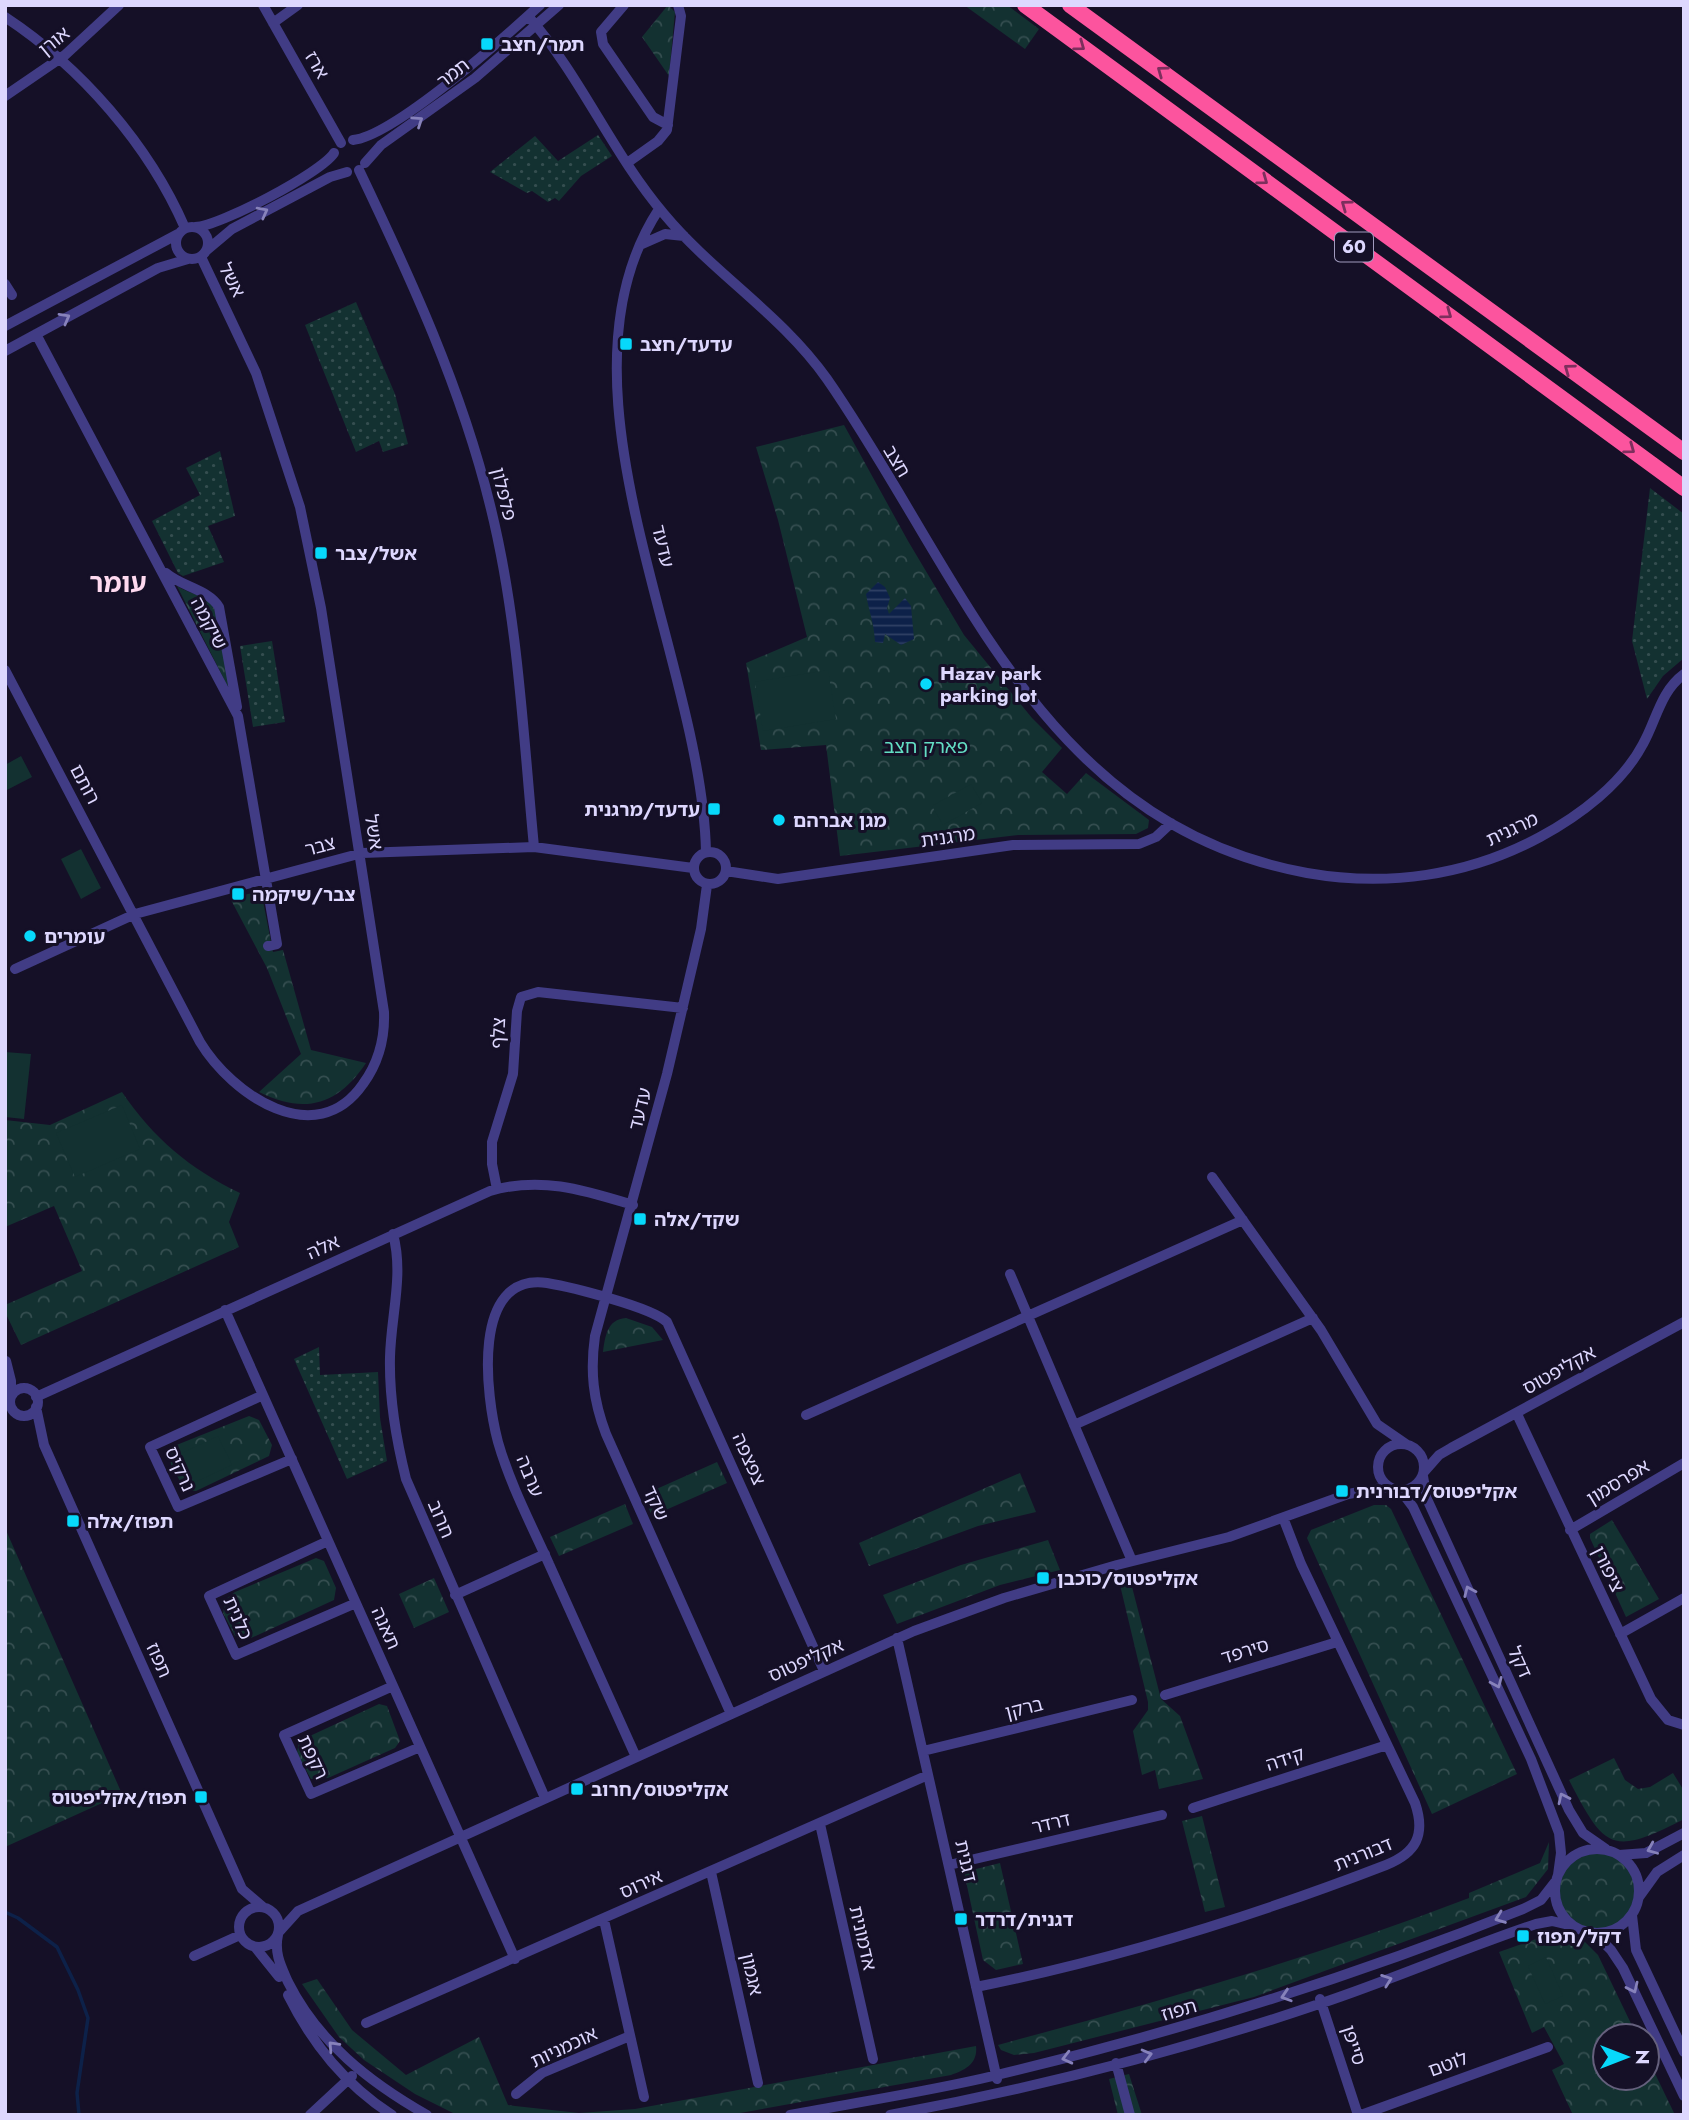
<svg xmlns="http://www.w3.org/2000/svg" width="1689" height="2120" font-family="Jost,'Noto Sans Hebrew',sans-serif">
  <style>
    .grass { fill: url(#grass-dots) }
    .park { fill: url(#park-crowns) }
    .pitch { fill: #133131 }
    .water { fill: url(#water-rules) }
    .lines { fill: none; stroke-linecap: round; stroke-linejoin: round }
    .stream { stroke: #0d2149; stroke-width: 3.5 }
    .minor { stroke: #413c85; stroke-width: 10 }
    .highway { stroke: #fc549e; stroke-width: 16 }
    .oneway { stroke: #7d2f5d }
    .oneway2 { stroke: #8782bb }
    .poi-dot { fill: #07d9fb; stroke: #151027; stroke-width: 2.5 }
    .labels { text-anchor: middle; dominant-baseline: central; stroke-width: 6; stroke-linejoin: round; paint-order: stroke }
    .shield { fill: #151027; stroke: #a19bbe; stroke-width: 2 }
    .shield-label { font-size: 18px; font-weight: bold; fill: #ddd7fe }
    .street-label { font-size: 19px; fill: #ddd7fe; stroke: #151027 }
    .poi-label { font-size: 19px; font-weight: bold; fill: #ddd7fe; stroke: #151027; text-anchor: start }
    .park-label { font-size: 19px; fill: #63dec4; stroke: #151027 }
    .district-label { font-size: 26px; font-weight: bold; fill: #fed9ef; stroke: #151027 }
  </style>
  <defs>
    <pattern id="grass-dots" width="8" height="8" patternUnits="userSpaceOnUse" patternTransform="scale(1.75)"><rect width="8" height="8" fill="#133131"/><path d="M2 2h.1M6 6h.1" fill="none" stroke="#354e50" stroke-width="1.8" stroke-linecap="round"/></pattern>
    <pattern id="park-crowns" width="20" height="18" patternUnits="userSpaceOnUse" patternTransform="scale(1.75)"><rect width="20" height="18" fill="#133131"/><path d="M2 6a3 3 0 1 1 6 0M12 15a3 3 0 1 1 6 0" fill="none" stroke="#354e50"/></pattern>
    <pattern id="water-rules" width="6" height="5" patternUnits="userSpaceOnUse" patternTransform="scale(1.75)"><rect width="6" height="5" fill="#0d2149"/><path d="M0 2.5h6" fill="none" stroke="#304064"/></pattern>
  </defs>
  <rect width="100%" height="100%" fill="#151027"/>
  <path class="grass" d="M598,135L612,156L581,176L559,201L555,198L548,202L532,191L527,193L490,172L535,136L558,161Z
    M356,302L395,394L408,444L383,452L379,441L356,452L305,325Z
    M220,451L235,516L208,526L224,562L183,576L178,573L152,521L200,495L186,468Z
    M1650,488L1684,514V658L1663,676L1647,699L1632,641Z
    M272,641L285,722L253,727L240,646Z
    M319,1347L320,1375L378,1372L380,1418L387,1461L347,1479L294,1359Z"/>
  <path class="park" d="M668,5L675,12L669,76L642,37Z
    M964,5H1007L1039,29L1025,49Z
    M844,425L908,541L964,635L1032,718L1062,748L1042,772L1067,794L1086,773L1149,820L1148,828L1136,834L1018,835L840,856L826,745L761,750L746,663L807,637L778,520L756,447Z
    M177,586C188,593 203,595 211,604C225,620 227,669 230,691Z
    M261,891L273,952L283,950L311,1050L366,1063C338,1105 305,1115 259,1092L301,1054L267,968L230,898Z
    M122,1092C153,1138 190,1169 240,1193L229,1222L239,1247L21,1345L5,1312V1305L82,1271L54,1206L5,1227V1120L50,1125Z
    M626,1318L652,1327L663,1340L603,1352C605,1337 607,1319 626,1318Z
    M249,1416L259,1420L272,1445L269,1456L196,1491L185,1490L171,1465L170,1451L174,1446Z
    M717,1462L727,1483L652,1516L643,1495Z
    M1020,1473L1036,1512L978,1526L869,1566L859,1543Z
    M625,1504L633,1524L559,1556L550,1537Z
    M1374,1505H1386L1391,1509L1517,1774L1432,1814L1307,1538L1311,1530Z
    M1612,1520L1659,1599L1626,1617L1590,1538V1534Z
    M5,1528L122,1794L5,1847Z
    M1048,1540L1060,1570L1000,1585L897,1624L883,1595L961,1565Z
    M316,1558L324,1561L336,1588L334,1600L251,1638L235,1636L223,1613L226,1599L235,1592Z
    M434,1578L449,1612L414,1628L399,1594Z
    M1131,1583L1161,1699L1180,1716L1203,1779L1159,1789L1155,1770L1142,1775L1133,1731L1148,1710V1702L1120,1585Z
    M379,1704L387,1706L400,1741L395,1748L328,1778L311,1779L297,1753L299,1741Z
    M1614,1758L1625,1780L1638,1789L1650,1787L1673,1773L1684,1791V1819C1612,1856 1605,1850 1569,1780Z
    M1202,1816L1225,1907L1205,1912L1182,1821Z
    M1549,1842L1548,1869L1526,1897L1254,1997L1034,2053L1014,2055L1001,2050L998,2045C1157,2002 1315,1957 1469,1898V1893L1540,1863Z
    M1558 1891a39 39 0 1 1 78 0a39 39 0 1 1-78 0Z
    M1000,1863L1023,1964L996,1970L983,1960L964,1872Z
    M1562,1930L1582,1939L1598,1955L1637,2036H1605V2078H1647V2057L1675,2115H1573L1552,2070L1564,2064L1544,2027L1532,2033L1499,1952Z
    M317,1979L352,2030L406,2075L479,2037L508,2105L515,2106L579,2113L635,2109L976,2046C978,2064 965,2070 951,2075L729,2115H457L415,2094L364,2060L339,2037L302,1984Z
    M1129,2074L1142,2115H1118L1109,2079Z"/>
  <path class="pitch" d="M828,670L836,719L763,731L755,682Z
    M21,756L32,777L5,791V765Z
    M971,784L982,803L943,825L932,806Z
    M81,849L101,888L81,899L61,859Z
    M5,1052L31,1054L24,1119L5,1117Z
    M122,1105L140,1149L75,1177L56,1133Z
    M218,1436L232,1465L189,1485L176,1456Z
    M1546,1957L1563,1996L1545,2004L1528,1966Z"/>
  <path class="water" d="M878,582L885,587L890,598L887,608L889,614L905,598L911,606L914,639L901,645L885,634L883,643L875,642C874,622 869,612 866,594Z"/>
  <g class="lines">
    <path class="stream" d="M5,1912L18,1918L57,1947L78,1990L88,2018L77,2093L79,2115"/>
    <path class="minor" d="M263,5L341,143
      M624,5L601,32L603,44L653,117L668,125
      M528,16C581,76 612,153 664,214C714,274 781,314 827,379C962,573 1040,824 1307,873C1387,887 1468,876 1540,837C1579,816 1622,784 1643,744C1657,719 1660,692 1684,674
      M5,17C81,67 149,145 185,228
      M273,23L298,5
      M5,96L65,55L119,5
      M353,140C394,136 506,36 540,5
      M365,163L381,145L475,78L559,5
      M627,163L658,141L667,130L681,16L678,5
      M359,170C411,279 461,387 490,505C518,617 523,733 534,847
      M659,209C543,386 702,657 706,852
      M176 243a16 16 0 1 1 32 0a16 16 0 1 1-32 0Z
      M195,227C220,226 321,173 334,153
      M640,245L665,234L684,236
      M207,250L232,229L330,177L347,172
      M5,284L12,295
      M5,326L178,234
      M36,334L238,716L277,944L268,946
      M5,351L158,268L188,259
      M166,573C182,587 208,589 219,607L237,707
      M5,670L200,1042C232,1095 316,1152 363,1084C379,1062 385,1039 384,1012L321,608L300,507L256,373L201,257
      M694 868a16 16 0 1 1 32 0a16 16 0 1 1-32 0Z
      M726,871L778,879L1013,845L1139,844L1156,837L1171,823
      M707,885L701,929L667,1074L595,1336C590,1371 593,1400 606,1434L731,1714
      M15,969L135,914L362,853L534,847L693,868
      M1212,1177L1321,1330L1377,1424L1406,1444
      M497,1189L492,1164V1142L513,1074L517,1011L521,997L538,992L683,1008
      M393,1234C404,1275 391,1315 390,1357C389,1399 396,1439 406,1479L545,1798
      M1010,1274L1132,1561
      M225,1310L515,1959
      M6,1361L11,1381V1397
      M10 1402a14 14 0 1 1 28 0a14 14 0 1 1-28 0Z
      M263,1395L150,1447L178,1507L292,1459
      M36,1397L490,1191C541,1176 584,1190 633,1205
      M36,1407L44,1445L242,1889L263,1907
      M1517,1414L1651,1699L1668,1720L1684,1725
      M806,1415L1243,1220
      M1074,1425L1313,1318
      M1378 1467a23 23 0 1 1 46 0a23 23 0 1 1-46 0Z
      M1424,1472L1439,1455L1451,1448L1684,1322
      M1423,1476L1427,1499L1569,1810L1583,1833L1606,1849
      M1401,1491L1413,1507L1531,1759L1559,1833L1561,1853L1558,1875
      M1570,1530L1684,1463
      M328,1541L209,1596L236,1655L356,1603
      M455,1595L545,1554
      M1620,1634L1684,1598
      M897,1638L997,2079
      M393,1686L284,1735L311,1794L420,1747
      M1165,1695L1337,1642
      M923,1751L1132,1700
      M636,1757C607,1692 578,1628 549,1564C531,1524 510,1484 498,1442C486,1397 470,1272 547,1283C571,1287 651,1307 667,1322L824,1671
      M1193,1808L1387,1745
      M820,1824L873,2059
      M1555 1891a42 42 0 1 1 84 0a42 42 0 1 1-84 0Z
      M1619,1855L1646,1853L1684,1833
      M949,1865L1162,1815
      M711,1872L758,2083
      M1639,1897L1657,1872L1684,1855
      M239 1927a20 20 0 1 1 40 0a20 20 0 1 1-40 0Z
      M1632,1915L1636,1950L1684,2052
      M604,1920L644,2097
      M279,1932L298,1911L914,1631L1004,1598L1117,1565L1229,1537L1348,1494L1388,1487
      M1594,1933L1611,1950L1623,1968L1684,2096
      M278,1935C274,1953 281,1966 288,1982C318,2042 369,2082 427,2115
      M255,1947L279,1977
      M194,1956L240,1935
      M976,1987C1116,1959 1254,1916 1386,1865C1416,1853 1426,1835 1415,1803L1301,1564L1284,1520
      M288,1995C313,2045 345,2084 392,2115
      M1320,1999L1358,2115
      M366,2023L928,1775
      M1116,2063L1130,2115
      M516,2094L542,2073L630,2036
      M310,2115L352,2076
      M790,2115C858,2102 926,2092 993,2076C1174,2033 1350,1978 1523,1909L1541,1900L1555,1882
      M890,2115C1035,2088 1181,2051 1322,2003C1394,1979 1464,1948 1536,1924L1552,1921L1573,1926
      M1361,2115L1548,2047"/>
    <path class="highway" d="M1025,5L1684,488
      M1070,5L1684,452"/>
  </g>
  <defs><path id="oneway-chevron" d="M-2-3.5L2.5 0L-2 3.5" fill="none" stroke-width="1.6" stroke-linecap="round" stroke-linejoin="round" transform="scale(1.75)"/></defs>
  <g class="oneway">
    <use href="#oneway-chevron" transform="translate(1080 46) rotate(36)"/>
    <use href="#oneway-chevron" transform="translate(1162 71) rotate(-144)"/>
    <use href="#oneway-chevron" transform="translate(1263 180) rotate(36)"/>
    <use href="#oneway-chevron" transform="translate(1346 205) rotate(-144)"/>
    <use href="#oneway-chevron" transform="translate(1447 314) rotate(36)"/>
    <use href="#oneway-chevron" transform="translate(1569 369) rotate(-144)"/>
    <use href="#oneway-chevron" transform="translate(1630 449) rotate(36)"/>
  </g>
  <g class="oneway2">
    <use href="#oneway-chevron" transform="translate(418 121) rotate(-34)"/>
    <use href="#oneway-chevron" transform="translate(263 212) rotate(-28)"/>
    <use href="#oneway-chevron" transform="translate(65 318) rotate(-29)"/>
    <use href="#oneway-chevron" transform="translate(1469 1591) rotate(-114)"/>
    <use href="#oneway-chevron" transform="translate(1497 1683) rotate(66)"/>
    <use href="#oneway-chevron" transform="translate(1563 1798) rotate(-116)"/>
    <use href="#oneway-chevron" transform="translate(1652 1849) rotate(157)"/>
    <use href="#oneway-chevron" transform="translate(1500 1918) rotate(159)"/>
    <use href="#oneway-chevron" transform="translate(1387 1980) rotate(-20)"/>
    <use href="#oneway-chevron" transform="translate(1633 1988) rotate(65)"/>
    <use href="#oneway-chevron" transform="translate(1286 1996) rotate(162)"/>
    <use href="#oneway-chevron" transform="translate(333 2046) rotate(-133)"/>
    <use href="#oneway-chevron" transform="translate(1147 2055) rotate(-15)"/>
    <use href="#oneway-chevron" transform="translate(1067 2058) rotate(166)"/>
  </g>
  <g class="poi-dot">
    <rect x="480" y="37" width="14" height="14" rx="3.5"/>
    <rect x="619" y="337" width="14" height="14" rx="3.5"/>
    <rect x="314" y="546" width="14" height="14" rx="3.5"/>
    <circle cx="926" cy="684" r="7"/>
    <rect x="707" y="802" width="14" height="14" rx="3.5"/>
    <circle cx="779" cy="820" r="7"/>
    <rect x="231" y="887" width="14" height="14" rx="3.5"/>
    <circle cx="30" cy="936" r="7"/>
    <rect x="633" y="1212" width="14" height="14" rx="3.5"/>
    <rect x="1335" y="1484" width="14" height="14" rx="3.5"/>
    <rect x="66" y="1514" width="14" height="14" rx="3.5"/>
    <rect x="1036" y="1571" width="14" height="14" rx="3.5"/>
    <rect x="570" y="1782" width="14" height="14" rx="3.5"/>
    <rect x="194" y="1790" width="14" height="14" rx="3.5"/>
    <rect x="954" y="1912" width="14" height="14" rx="3.5"/>
    <rect x="1516" y="1929" width="14" height="14" rx="3.5"/>
  </g>
  <g class="labels">
    <rect class="shield" x="1335" y="232.5" width="38" height="29" rx="5"/>
    <g class="shield-label">
      <text x="1354" y="247">60</text>
    </g>
    <g class="street-label">
      <text transform="translate(54 41) rotate(-39)">אורן</text>
      <text transform="translate(317 65) rotate(60)">ארז</text>
      <text transform="translate(453 73) rotate(-38)">תמר</text>
      <text transform="translate(232 280) rotate(63)">אשל</text>
      <text transform="translate(897 461) rotate(59)">חצב</text>
      <text transform="translate(504 494) rotate(76)">פלפלון</text>
      <text transform="translate(663 546) rotate(77)">עדעד</text>
      <text transform="translate(209 623) rotate(62)">שיקמה</text>
      <text transform="translate(85 784) rotate(62)">רותם</text>
      <text transform="translate(1512 829) rotate(-25)">מרגנית</text>
      <text transform="translate(374 832) rotate(81)">אשל</text>
      <text transform="translate(948 837) rotate(-8)">מרגנית</text>
      <text transform="translate(320 846) rotate(-15)">צבר</text>
      <text transform="translate(498 1033) rotate(-87)">צלף</text>
      <text transform="translate(640 1109) rotate(-76)">עדעד</text>
      <text transform="translate(323 1247) rotate(-24)">אלה</text>
      <text transform="translate(1559 1370) rotate(-29)">אקליפטוס</text>
      <text transform="translate(749 1459) rotate(66)">צפצפה</text>
      <text transform="translate(180 1469) rotate(66)">נרקיס</text>
      <text transform="translate(530 1476) rotate(68)">ערבה</text>
      <text transform="translate(1618 1482) rotate(-31)">אפרסמון</text>
      <text transform="translate(656 1503) rotate(66)">שקד</text>
      <text transform="translate(441 1519) rotate(67)">חרוב</text>
      <text transform="translate(1608 1569) rotate(64)">ציפורן</text>
      <text transform="translate(238 1618) rotate(66)">כלנית</text>
      <text transform="translate(386 1628) rotate(66)">תאנה</text>
      <text transform="translate(1245 1651) rotate(-17)">סירפד</text>
      <text transform="translate(159 1660) rotate(66)">תפוז</text>
      <text transform="translate(806 1660) rotate(-24)">אקליפטוס</text>
      <text transform="translate(1520 1662) rotate(66)">דקל</text>
      <text transform="translate(1024 1708) rotate(-14)">ברקן</text>
      <text transform="translate(313 1757) rotate(65)">רקפת</text>
      <text transform="translate(1285 1759) rotate(-18)">קידה</text>
      <text transform="translate(1051 1823) rotate(-13)">דרדר</text>
      <text transform="translate(1363 1854) rotate(-22)">דבורנית</text>
      <text transform="translate(966 1861) rotate(77)">דגנית</text>
      <text transform="translate(641 1884) rotate(-24)">אירוס</text>
      <text transform="translate(863 1938) rotate(77)">אדמונית</text>
      <text transform="translate(752 1974) rotate(77)">אגמון</text>
      <text transform="translate(1179 2010) rotate(-16)">תפוז</text>
      <text transform="translate(1354 2045) rotate(72)">סייפן</text>
      <text transform="translate(564 2047) rotate(-25)">אוכמניות</text>
      <text transform="translate(1448 2064) rotate(-20)">לוטם</text>
    </g>
    <g class="poi-label">
      <text x="501" y="44">תמר/חצב</text>
      <text x="640" y="344">עדעד/חצב</text>
      <text x="335" y="553">אשל/צבר</text>
      <text x="940" y="673">Hazav park<tspan x="940" dy="22">parking lot</tspan></text>
      <text x="700" y="809" text-anchor="end">עדעד/מרגנית</text>
      <text x="793" y="820">מגן אברהם</text>
      <text x="252" y="894">צבר/שיקמה</text>
      <text x="44" y="936">עומרים</text>
      <text x="654" y="1219">שקד/אלה</text>
      <text x="1356" y="1491">אקליפטוס/דבורנית</text>
      <text x="87" y="1521">תפוז/אלה</text>
      <text x="1057" y="1578">אקליפטוס/כוכבן</text>
      <text x="591" y="1789">אקליפטוס/חרוב</text>
      <text x="187" y="1797" text-anchor="end">תפוז/אקליפטוס</text>
      <text x="975" y="1919">דגנית/דרדר</text>
      <text x="1537" y="1936">דקל/תפוז</text>
    </g>
    <g class="park-label">
      <text x="926" y="746">פארק חצב</text>
    </g>
    <g class="district-label">
      <text x="118" y="583">עומר</text>
    </g>
  </g>
  <rect width="1689" height="2120" fill="none" stroke="#ddd7fe" stroke-width="14"/>
  <g transform="translate(1626 2057) rotate(90)"><circle r="33" fill="#151027" stroke="#65607d" stroke-width="2"/>
  <path d="M0-5L12 26L0 18L-12 26Z" fill="#07d9fb"/>
  <text y="-10" font-size="19" font-weight="bold" text-anchor="middle" fill="#ddd7fe">N</text>
  </g>
</svg>
